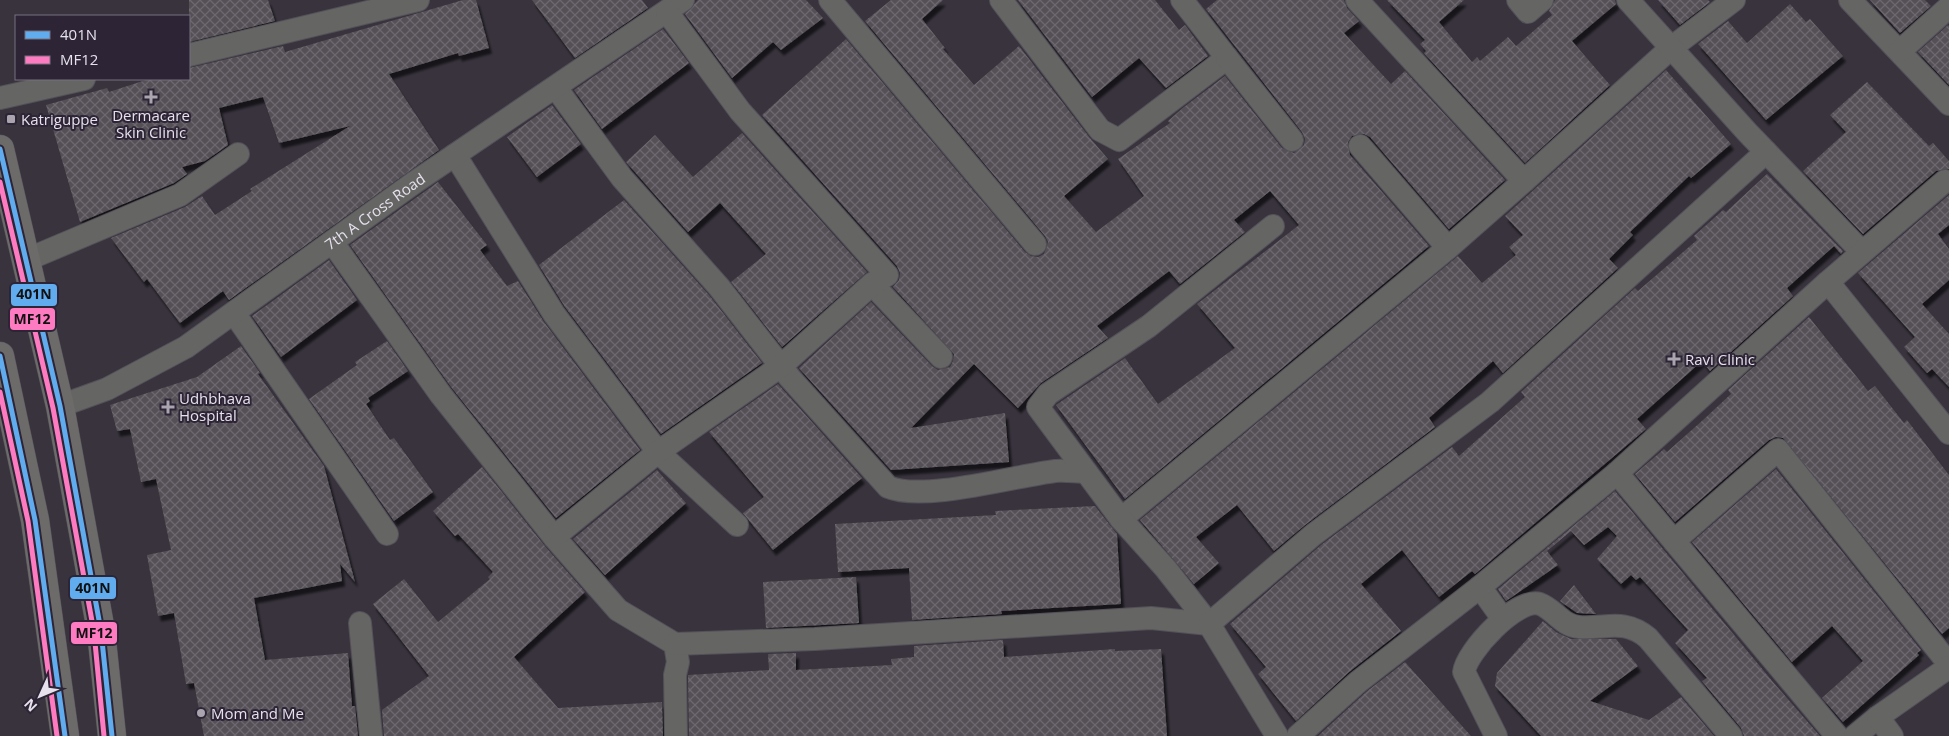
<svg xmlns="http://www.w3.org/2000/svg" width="1949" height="736" font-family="'Open Sans',sans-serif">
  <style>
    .building { fill: url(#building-cross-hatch); filter: url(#shadow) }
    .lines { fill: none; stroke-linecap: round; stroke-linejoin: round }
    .street-casing { stroke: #545058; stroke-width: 24 }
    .highway-casing { stroke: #545058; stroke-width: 29 }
    .street { stroke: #656563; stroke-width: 22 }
    .highway { stroke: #6d6a6a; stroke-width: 28 }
    .bus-1-casing { stroke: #2d2536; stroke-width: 9 }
    .bus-2-casing { stroke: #2d2536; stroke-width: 9 }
    .bus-1 { stroke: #60acee; stroke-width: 5 }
    .bus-2 { stroke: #fe7ac1; stroke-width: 5 }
    .poi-dot { fill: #aaa4af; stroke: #2d2536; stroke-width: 2 }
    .labels { text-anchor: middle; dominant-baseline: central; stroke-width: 4; stroke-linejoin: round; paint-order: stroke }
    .poi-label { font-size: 15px; fill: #e7e1ed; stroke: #2d2536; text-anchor: start }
    .street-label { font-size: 15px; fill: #e7e1ed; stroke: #2d2536 }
    .line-badge { stroke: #2d2536; stroke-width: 2 }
    .pale-badge-label { font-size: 14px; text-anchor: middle; font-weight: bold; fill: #111 }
  </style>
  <defs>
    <pattern id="building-cross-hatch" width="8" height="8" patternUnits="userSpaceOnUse" patternTransform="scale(1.25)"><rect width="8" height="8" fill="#544f57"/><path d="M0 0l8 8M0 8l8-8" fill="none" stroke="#6d686f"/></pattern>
    <filter id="shadow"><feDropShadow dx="3" dy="5.5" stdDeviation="1" flood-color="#0009"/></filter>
  </defs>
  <rect width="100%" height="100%" fill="#38333d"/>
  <path class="building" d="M189,0H268L275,21L189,42Z
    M463,0H476L489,48L459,56L458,53L389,74L439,150L229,300L223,291L180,323L147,279L144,282L111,238L185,207L202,196L215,215L252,191L250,189L350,126L279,143L263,97L219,108L228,145L205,161L182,167L187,174L174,183L80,222L46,105L107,88L109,92L149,79H189V68L283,46L285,52Z
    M532,0H642L648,8L575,58Z
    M698,0H806L823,18L781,50L773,42L732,78L685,14Z
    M891,0H943L922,19L945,48L943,49L974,85L1019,46L1090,138L1108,159L1064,196L1096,232L1144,196L1118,159L1170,123L1168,121L1184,107L1225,76L1282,148L1294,153L1304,145L1305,139L1302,132L1206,9L1217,0H1344L1347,8L1359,21L1344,33L1391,84L1405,71L1505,180L1449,229L1370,137L1364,134L1352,136L1348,142L1350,155L1429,246L1125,499L1056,405L1125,358L1158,404L1235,348L1197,304L1299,225L1270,191L1234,220L1245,232L1180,284L1169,271L1097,326L1108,338L1041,383L1018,408L974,364L911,428L1005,413L1009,462L891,470L799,368L871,302L932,366L938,370L950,367L953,361L954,354L893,287L899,280L900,273L897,266L762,115L846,39L1025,252L1031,256L1038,257L1044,254L1048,242L1045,236L865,21Z
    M1018,0H1155L1179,30L1185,25L1208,56L1166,88L1139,58L1092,97Z
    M1387,0H1464L1439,22L1472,62L1477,57L1480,61L1508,37L1516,46L1552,15L1549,11L1555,0H1615L1616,4L1572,41L1610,85L1525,163L1424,53L1426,51L1420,44L1425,40Z
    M1658,0H1708L1710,2L1680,25Z
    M1870,0H1925L1931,6L1900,33Z
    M1790,4L1806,22L1810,19L1843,56L1766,120L1698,44L1728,21L1747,43Z
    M1948,25L1949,26V85L1918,52Z
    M663,29L689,63L602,129L574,90Z
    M1666,70L1731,144L1691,178L1689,176L1630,232L1633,235L1609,259L1618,268L1503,373L1493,361L1429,418L1435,427L1305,525L1274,551L1237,505L1196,537L1219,563L1194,584L1140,520L1458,256L1482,283L1516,255L1509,247L1523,235L1505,216Z
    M1867,82L1929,146L1933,143L1949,161V169L1936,171L1863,234L1803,171L1846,132L1830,115Z
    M552,105L581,144L537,177L507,137Z
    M742,133L867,272L782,347L731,282L766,254L720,203L688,232L626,162L655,135L693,177Z
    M1767,174L1843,251L1841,254L1834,246L1787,288L1793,296L1710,371L1702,361L1637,419L1646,429L1475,574L1472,571L1439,597L1402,550L1361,584L1401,631L1349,672L1296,721L1258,674L1266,667L1230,624L1321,545L1452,447L1459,456L1525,397L1521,392L1635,288L1638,291L1697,240L1694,236L1723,210L1726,212Z
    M438,182L487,245L480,250L507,286L518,281L544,322L640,450L556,518L451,387L350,245Z
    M1949,195V225L1938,234L1949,249V280L1922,304L1949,334V387L1932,369L1927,373L1904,347L1915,337L1858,273Z
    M624,200L709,295L762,363L661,434L565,307L539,265Z
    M329,260L357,300L281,357L252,316Z
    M1809,317L1868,391L1875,386L1904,423L1907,420L1949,475V628L1942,634L1783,438L1776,437L1769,440L1675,522L1635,474L1664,449L1667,452L1703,420L1731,394L1728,390Z
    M387,341L408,371L368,398L370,401L366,404L390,440L394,438L433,492L394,521L309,399L357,365L355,362Z
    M241,346L260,373L258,374L324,466L355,582L340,564L342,581L254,598L265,660L348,653L352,706H355L358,736H204L194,683L186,684L174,613L158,616L147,555L171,550L156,479L141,482L130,429L117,431L110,405L197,377Z
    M778,384L862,478L773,550L743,513L764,497L709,432Z
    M482,467L544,545L585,592L514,657L558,708L662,702L663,736H384L382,710L429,676L373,604L404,579L438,622L490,579L488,577L493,572L458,534L455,536L433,511Z
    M1776,469L1921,650L1917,653L1919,655L1843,722L1822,698L1863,661L1832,626L1792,662L1692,542Z
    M657,470L686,503L605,575L573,539Z
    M1615,491L1773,682L1820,736H1744L1741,728L1702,681L1707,678L1675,643L1688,630L1640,577L1636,580L1631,575L1621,584L1597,559L1617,536L1608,527L1584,545L1571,531L1547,551L1558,565L1506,601L1498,589Z
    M1095,506L1117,534L1121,604L1001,611L1002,614L912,620L909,568L838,572L835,524L996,515L995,511Z
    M856,577L859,623L766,628L763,582Z
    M1574,585L1593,610L1596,614L1577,613L1560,601Z
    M1543,621L1556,632L1571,639H1616L1638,666L1590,701L1649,720L1681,697L1714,736H1541L1495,686L1497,673Z
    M1003,640L1004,657L1115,649V651L1161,649L1167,736H689L688,675L769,670L768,654L796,653V670L892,665L891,659L914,657V646Z
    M1405,662L1471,736H1318L1366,692Z"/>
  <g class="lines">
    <g class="street-casing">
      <g id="street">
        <path d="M830,0L1035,244"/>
        <path d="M1001,0L1100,130L1119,140L1227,58L1182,0"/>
        <path d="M1357,0L1524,181L1671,48L1734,0"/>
        <path d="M1518,0L1528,12L1542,0"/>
        <path d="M1628,0L1747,132L1862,252"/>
        <path d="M1850,0L1949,104"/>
        <path d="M1900,51L1949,7"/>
        <path d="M189,55L418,0"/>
        <path d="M1227,58L1292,140"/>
        <path d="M556,88L622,178L719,287L790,378L888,487C923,502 1015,476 1055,471C1065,470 1076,472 1086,472"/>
        <path d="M0,98L84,79"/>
        <path d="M1360,146L1448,248"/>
        <path d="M455,155L554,314L658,452L737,525"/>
        <path d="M332,242L441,395L554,537L618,610L675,644L678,662L675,675L676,736"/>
        <path d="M26,260L180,195L238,154"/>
        <path d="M1828,282L1949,433"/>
        <path d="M872,284L941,357"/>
        <path d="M234,313L387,534"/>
        <path id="s1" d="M60,406L107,389L186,347L415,182L683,0"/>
        <path d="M1617,473L1837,736"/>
        <path d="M1121,519L1448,248L1524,181"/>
        <path d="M554,537L658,452L781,366L872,284L887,275L740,111L667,12"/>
        <path d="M1674,541L1778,450L1949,664"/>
        <path d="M1480,587L1503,619"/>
        <path d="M360,623L371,736"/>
        <path d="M675,644L815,639L1151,618L1209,624L1166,569L1121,519L1038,407L1048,394L1149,326L1273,226"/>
        <path d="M1277,736L1209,624L1313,535L1490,402L1766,152"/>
        <path d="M1298,736L1358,682L1480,587L1617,473L1828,282L1945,181"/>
        <path d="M1496,736L1464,672C1466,652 1517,597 1540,604C1554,609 1562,626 1579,627C1607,629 1624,618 1648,638L1731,736"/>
        <path d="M1855,736L1878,717"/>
        <path d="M1892,736L1878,717L1949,667"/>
      </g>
    </g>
    <g class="highway-casing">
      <path id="highway" d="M0,149L60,406L101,631L112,736
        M0,356L35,520L65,736"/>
    </g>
    <use href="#street" class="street"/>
    <use href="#highway" class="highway"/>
    <g class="bus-1-casing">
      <path id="bus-1" d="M0,149L60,406L101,631L112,736
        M0,356L35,520L65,736"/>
    </g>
    <g class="bus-2-casing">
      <path id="bus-2" d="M0,182L53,408L94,632L104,736
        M0,392L28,521L57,736"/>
    </g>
    <use href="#bus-1" class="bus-1"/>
    <use href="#bus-2" class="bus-2"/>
  </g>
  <g class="poi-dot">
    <path d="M148.5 89.5h5v5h5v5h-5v5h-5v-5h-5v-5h5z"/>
    <rect x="6" y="114" width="10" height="10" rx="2.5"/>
    <path d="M1671.5 351.5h5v5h5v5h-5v5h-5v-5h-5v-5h5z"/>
    <path d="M165.5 399.5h5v5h5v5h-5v5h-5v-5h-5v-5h5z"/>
    <circle cx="201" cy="713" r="5"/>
  </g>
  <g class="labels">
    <g class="poi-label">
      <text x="151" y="115" text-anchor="middle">Dermacare<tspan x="151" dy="17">Skin Clinic</tspan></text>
      <text x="21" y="119">Katriguppe</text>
      <text x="1685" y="359">Ravi Clinic</text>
      <text x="179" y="398">Udhbhava<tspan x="179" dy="17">Hospital</tspan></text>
      <text x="211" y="713">Mom and Me</text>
    </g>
    <g class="street-label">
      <text stroke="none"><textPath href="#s1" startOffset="372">7th A Cross Road</textPath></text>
    </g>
  </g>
  <g class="line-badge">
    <rect x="10" y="283" width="48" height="24" rx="5" fill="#60acee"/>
    <rect x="9" y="307" width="47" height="24" rx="5" fill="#fe7ac1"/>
    <rect x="69" y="576" width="48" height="24" rx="5" fill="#60acee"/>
    <rect x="70" y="621" width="48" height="24" rx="5" fill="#fe7ac1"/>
  </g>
  <g class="pale-badge-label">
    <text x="34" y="299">401N</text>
    <text x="32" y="324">MF12</text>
    <text x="93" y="593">401N</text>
    <text x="94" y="638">MF12</text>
  </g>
  <rect x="15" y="15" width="175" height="65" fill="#2d2536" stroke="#77707f"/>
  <rect x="25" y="31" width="25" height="8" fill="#60acee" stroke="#77707f"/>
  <text x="60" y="40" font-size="15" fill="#e7e1ed">401N</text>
  <rect x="25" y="56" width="25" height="8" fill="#fe7ac1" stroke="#77707f"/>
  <text x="60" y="65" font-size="15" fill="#e7e1ed">MF12</text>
  <g transform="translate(40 696) rotate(226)" stroke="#2d2536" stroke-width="4" paint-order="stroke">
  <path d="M0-4L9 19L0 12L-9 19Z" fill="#e7e1ed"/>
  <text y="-8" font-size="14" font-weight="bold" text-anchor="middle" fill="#e7e1ed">N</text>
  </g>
</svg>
